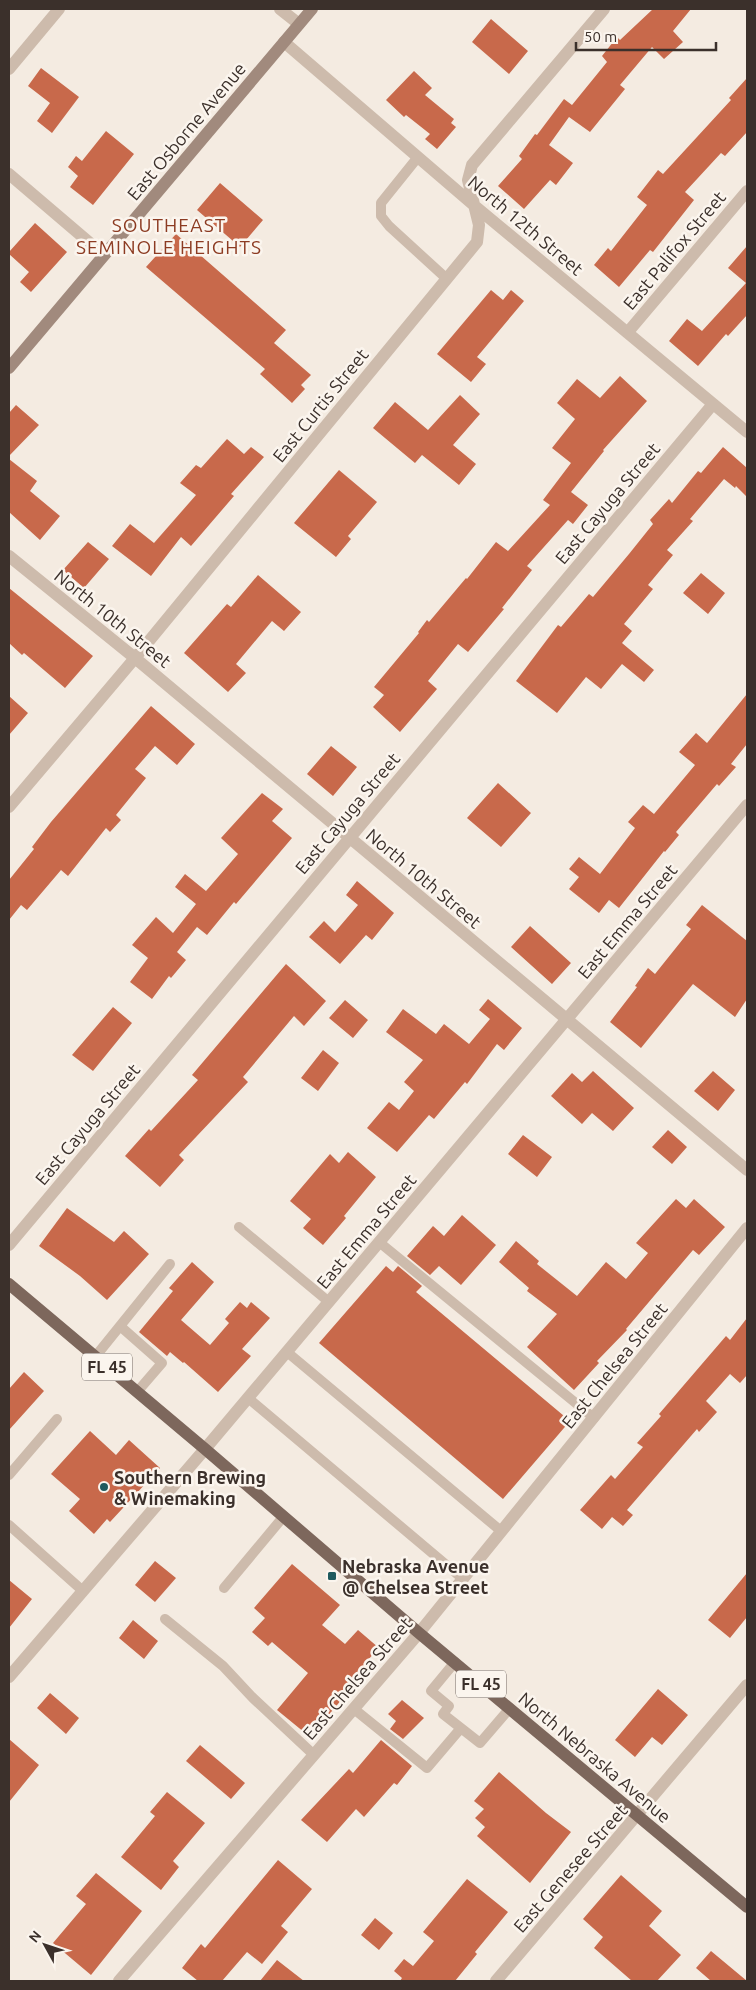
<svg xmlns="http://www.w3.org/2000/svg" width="756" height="1990" font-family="Ubuntu,sans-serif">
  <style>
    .building { fill: #c8694b }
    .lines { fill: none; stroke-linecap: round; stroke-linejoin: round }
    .lane { stroke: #cdbbac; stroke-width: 10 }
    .street { stroke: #cdbbac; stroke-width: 12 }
    .secondary { stroke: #a18a7d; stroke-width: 12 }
    .primary { stroke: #7d675c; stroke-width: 12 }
    .poi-dot { fill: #1f5a5e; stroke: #fbf5ee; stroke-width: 2 }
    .labels { text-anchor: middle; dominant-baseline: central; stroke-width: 5; stroke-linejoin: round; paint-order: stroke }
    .shield { fill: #fbf5ee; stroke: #756b66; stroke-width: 1 }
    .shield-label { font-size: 16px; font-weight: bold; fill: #3b302b }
    .street-label { font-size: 18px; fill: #3b302b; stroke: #fbf5ee }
    .poi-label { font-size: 18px; font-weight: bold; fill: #3b302b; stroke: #fbf5ee; text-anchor: start }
    .neighbourhood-label { font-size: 19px; letter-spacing: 1px; fill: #8c3b22; stroke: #fbf5ee }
  </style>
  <rect width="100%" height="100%" fill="#f4ebe1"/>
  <path class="building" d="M653,9H691L673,31L683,42L664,59L652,47L620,85L625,89L590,132L569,117L549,145L573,163L556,185L550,180L524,209L498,186L522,159L519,156L535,134L537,135L564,99L572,105L607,62L602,56L617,37L620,40Z
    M491,19L528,51L509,74L472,42Z
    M41,68L79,97L52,133L37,121L50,103L28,86Z
    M414,71L432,88L425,95L454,119L451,123L456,127L437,149L425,139L430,134L406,115L404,117L386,100Z
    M747,78V132L725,156L721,153L685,192L694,200L653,252L650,250L619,287L594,265L608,248L611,251L647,205L637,197L658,170L663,174L731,100L729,98Z
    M106,131L134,154L93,205L70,187L78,176L68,167L76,156L82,161Z
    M220,183L263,220L240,247L197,210Z
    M35,223L67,252L31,292L20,282L29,272L9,254V252Z
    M176,234L286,330L274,343L311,375L301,385L305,389L292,403L260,374L265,369L146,267Z
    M747,246V315L728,336L726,334L698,366L669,341L687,319L702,331L746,283L728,268Z
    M491,290L503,300L511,290L524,301L477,357L486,364L471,382L437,354Z
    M620,376L647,401L603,450L604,451L571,492L588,505L573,524L568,520L527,566L532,570L502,608L504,609L468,652L458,644L428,681L437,689L400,732L373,707L384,695L374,687L419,633L418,632L427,620L429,622L466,578L467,579L496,542L508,551L550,505L543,500L571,463L552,448L575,419L557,403L577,379L600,398Z
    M460,395L480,414L453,445L476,464L459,485L422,455L415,463L373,428L395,402L428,430Z
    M16,405L39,425L9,456V413Z
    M227,439L244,454L251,447L264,457L231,494L234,496L191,546L181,537L151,576L112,546L130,524L154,543L196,495L180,483L196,465L201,468Z
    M723,447L747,468V497L736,486L735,488L724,479L690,519L693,521L667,550L673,555L648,585L653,589L624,624L632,631L622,643L654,670L644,682L622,664L601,689L586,677L557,713L516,681L558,625L561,627L589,594L593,597L629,554L653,524L650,520L669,499L672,503L698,471L701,473Z
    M9,459L37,481L30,491L60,516L40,540L9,512Z
    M339,470L377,502L348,536L351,539L336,557L294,523Z
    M88,542L109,559L84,588L63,570Z
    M701,573L725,593L708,614L683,593Z
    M258,575L301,612L284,631L272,621L236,664L246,673L228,692L184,653L227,604L231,607Z
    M9,588L93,656L65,688L24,653L22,655L9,643Z
    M747,694V744L731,764L736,767L719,786L717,784L676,832L679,835L665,852L664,851L619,908L609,900L599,913L569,889L579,877L569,869L579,857L600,874L635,828L628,822L643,805L654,814L695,765L679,752L696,733L707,743Z
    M9,696L28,713L9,735Z
    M151,706L195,744L177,765L155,746L135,769L146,778L116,815L121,820L110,832L106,828L68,876L61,870L27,910L21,905L9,920V880L34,849L32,847L51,822Z
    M331,746L357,767L333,796L307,774Z
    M498,783L531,813L501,847L467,818Z
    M262,793L283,809L272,821L292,838L236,904L234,902L207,935L197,927L177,952L186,960L171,978L169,976L152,999L130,982L148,958L132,945L156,917L173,933L196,904L175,887L185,874L206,891L238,854L221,838Z
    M357,881L394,913L372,940L366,935L340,964L309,937L324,921L335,932L358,905L346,895Z
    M702,905L747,941V999L735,1017L693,984L641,1048L610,1022L637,987L635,986L648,968L655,974L691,929L686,925Z
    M530,926L571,963L552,984L511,947Z
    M286,964L326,1001L304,1026L294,1016L243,1077L248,1082L179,1155L184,1160L160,1187L125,1156L149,1129L151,1131L198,1080L192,1075Z
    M488,999L522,1028L504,1050L497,1044L467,1084L465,1082L434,1119L429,1115L397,1152L367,1128L389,1102L399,1110L414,1091L404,1082L423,1060L386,1032L403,1009L436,1034L444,1024L469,1044L490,1019L479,1010Z
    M345,1000L368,1020L353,1038L329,1018Z
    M113,1007L132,1023L93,1071L72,1055Z
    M323,1050L339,1063L318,1091L301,1078Z
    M593,1071L634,1108L613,1131L592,1113L582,1124L551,1096L572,1073L582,1082Z
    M713,1071L735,1090L718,1111L694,1091Z
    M668,1130L687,1147L672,1164L652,1147Z
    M523,1135L552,1157L537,1177L508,1154Z
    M348,1152L376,1177L344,1216L346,1218L323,1245L303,1228L311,1219L290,1201L330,1154L339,1163Z
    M676,1199L686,1208L694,1199L725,1227L699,1255L693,1250L626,1329L627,1330L597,1361L599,1363L574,1390L527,1347L557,1314L527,1291L529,1288L499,1262L516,1241L539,1261L537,1264L577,1296L606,1262L626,1279L648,1253L636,1243Z
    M67,1208L114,1242L124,1231L149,1254L107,1300L80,1276L39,1246Z
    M462,1215L496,1245L461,1285L439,1266L430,1275L407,1256L433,1226L444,1236Z
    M192,1262L214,1282L181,1320L210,1345L229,1323L225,1319L240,1302L247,1308L251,1302L270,1318L242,1349L251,1356L218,1392L184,1362L183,1363L170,1352L167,1356L139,1332L173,1291L169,1288Z
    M386,1266L393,1272L398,1266L422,1286L416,1292L570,1421L503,1499L319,1343Z
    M747,1318V1375L740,1383L730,1374L706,1401L717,1412L699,1432L697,1429L627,1510L633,1515L623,1526L612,1517L602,1529L580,1510L611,1475L615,1479L643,1447L637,1443L661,1416L659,1414L726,1336L730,1340Z
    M24,1372L44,1391L9,1430V1389Z
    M90,1431L116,1455L129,1440L160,1468L110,1522L107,1519L94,1534L69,1511L80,1499L51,1474Z
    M155,1561L176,1578L155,1602L135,1585Z
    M292,1564L340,1605L322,1625L345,1644L358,1630L379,1648L366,1662L370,1666L310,1737L277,1710L308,1673L272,1642L268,1646L252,1632L265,1618L254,1608Z
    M747,1573V1617L730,1638L708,1620Z
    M9,1580L32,1599L9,1628Z
    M133,1620L158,1641L144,1659L119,1638Z
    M658,1689L688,1715L662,1745L652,1737L635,1757L615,1740Z
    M50,1693L79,1718L66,1734L37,1708Z
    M402,1700L424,1718L403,1739L390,1729L396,1721L388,1714Z
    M9,1739L39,1765L9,1802Z
    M381,1740L412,1766L397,1785L394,1783L364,1817L356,1809L327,1842L301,1820L349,1769L353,1773Z
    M200,1745L245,1783L231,1799L186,1761Z
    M499,1772L546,1813L571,1832L530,1883L477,1836L485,1827L475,1818L484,1809L474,1801Z
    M167,1792L205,1823L173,1861L179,1867L161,1890L121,1857L155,1816L150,1812Z
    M278,1860L312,1889L281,1926L288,1932L262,1964L247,1952L222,1981H198L182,1968L201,1944L205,1948Z
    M96,1873L142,1911L91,1975L53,1943L86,1904L76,1896Z
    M621,1875L662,1911L649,1926L681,1955L657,1981H632L594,1948L603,1937L583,1919Z
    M467,1879L508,1912L475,1952L477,1954L455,1981H400L402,1978L394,1971L404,1959L413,1966L434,1941L423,1932Z
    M375,1918L393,1933L379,1950L361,1935Z
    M711,1951L747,1981H711L696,1968Z
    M277,1960L304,1981H260Z"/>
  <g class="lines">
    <path class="lane" d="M418,157L381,203V216L389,226L447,279
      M239,1227L329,1302
      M379,1242L594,1418
      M120,1326L162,1363L137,1392
      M287,1352L501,1531
      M95,1357L170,1264
      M248,1398L463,1579
      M9,1475L57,1419
      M9,1525L83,1591
      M224,1588L284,1516
      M165,1619L223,1666L253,1698L314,1755
      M455,1662L431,1691L449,1706L443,1714L480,1743L510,1708
      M354,1709L427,1768L461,1728"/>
    <path class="street" d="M280,9L299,24
      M284,42L476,207L747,432
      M9,69L59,9
      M9,174L104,255
      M628,332L747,191
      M9,556L135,658L747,1170
      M9,807L135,658L477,242L479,225L468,180L472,165L604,9
      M9,1245L713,404
      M9,1677L205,1449L747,805
      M119,1981L419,1633L747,1228
      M496,1981L747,1685"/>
    <path class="secondary" d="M9,368L312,9"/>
    <path class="primary" d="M9,1284L205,1449L419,1633L747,1907"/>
  </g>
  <g class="poi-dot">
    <circle cx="104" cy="1487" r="5"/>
    <rect x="327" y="1571" width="10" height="10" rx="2.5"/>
  </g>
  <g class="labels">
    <g class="shield">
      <rect x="82" y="1353.5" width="50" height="27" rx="4"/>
      <rect x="456" y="1670.5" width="50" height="27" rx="4"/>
    </g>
    <g class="shield-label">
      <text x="107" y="1367">FL 45</text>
      <text x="481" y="1684">FL 45</text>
    </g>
    <g class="street-label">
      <text transform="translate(186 131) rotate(-50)">East Osborne Avenue</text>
      <text transform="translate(526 225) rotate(40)">North 12th Street</text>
      <text transform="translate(674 250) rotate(-50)">East Palifox Street</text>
      <text transform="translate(320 405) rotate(-51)">East Curtis Street</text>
      <text transform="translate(607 503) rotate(-50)">East Cayuga Street</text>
      <text transform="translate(113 618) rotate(39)">North 10th Street</text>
      <text transform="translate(347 813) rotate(-50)">East Cayuga Street</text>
      <text transform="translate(424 878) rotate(40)">North 10th Street</text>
      <text transform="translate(627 921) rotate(-50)">East Emma Street</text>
      <text transform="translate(87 1124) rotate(-50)">East Cayuga Street</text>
      <text transform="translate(366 1231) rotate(-50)">East Emma Street</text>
      <text transform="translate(614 1365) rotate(-51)">East Chelsea Street</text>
      <text transform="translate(357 1678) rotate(-49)">East Chelsea Street</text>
      <text transform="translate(595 1757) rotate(40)">North Nebraska Avenue</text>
      <text transform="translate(570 1868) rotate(-49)">East Genesee Street</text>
    </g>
    <g class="poi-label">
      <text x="114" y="1477">Southern Brewing<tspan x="114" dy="21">&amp; Winemaking</tspan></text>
      <text x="342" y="1566">Nebraska Avenue<tspan x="342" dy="21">@ Chelsea Street</tspan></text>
    </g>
    <g class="neighbourhood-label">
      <text x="169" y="225">SOUTHEAST<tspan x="169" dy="22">SEMINOLE HEIGHTS</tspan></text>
    </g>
  </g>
  <rect width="756" height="1990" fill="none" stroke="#3b302b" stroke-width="20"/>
  <g transform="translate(45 1945) rotate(310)" stroke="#fbf5ee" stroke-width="4" paint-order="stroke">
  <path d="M0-4L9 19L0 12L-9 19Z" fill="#3b302b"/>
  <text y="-8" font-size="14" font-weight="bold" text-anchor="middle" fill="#3b302b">N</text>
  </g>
  <path d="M576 42v8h140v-8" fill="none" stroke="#3b302b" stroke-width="2.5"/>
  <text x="584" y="42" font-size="15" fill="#3b302b" stroke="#fbf5ee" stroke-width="4" paint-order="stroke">50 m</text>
</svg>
